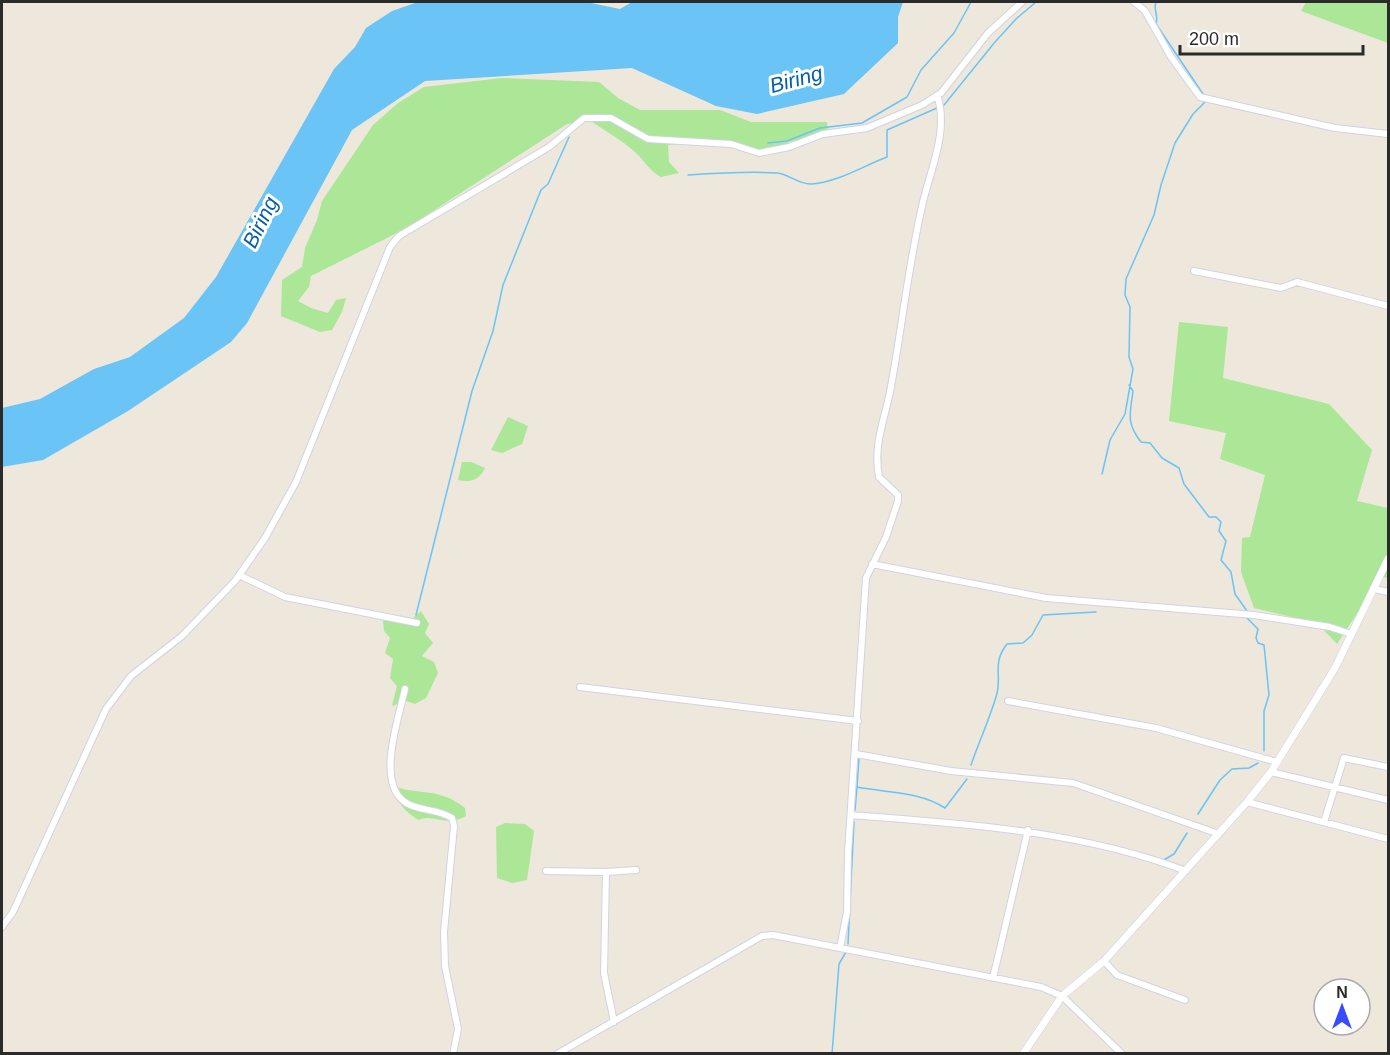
<svg xmlns="http://www.w3.org/2000/svg" width="1390" height="1055" font-family="Arial,sans-serif">
  <style>
    .green { fill: #abe796 }
    .water { fill: #6ac4f5 }
    .lines { fill: none; stroke-linecap: round; stroke-linejoin: round }
    .stream { stroke: #6ac4f5; stroke-width: 1.5 }
    .minor-casing { stroke: #d1d3e4; stroke-width: 8 }
    .tertiary-casing { stroke: #d1d3e4; stroke-width: 8 }
    .minor { stroke: #fff; stroke-width: 6 }
    .tertiary { stroke: #fff; stroke-width: 7 }
    .labels { text-anchor: middle; dominant-baseline: central; stroke-width: 6; stroke-linejoin: round; paint-order: stroke }
    .water-label { font-size: 21px; font-style: italic; fill: #0760a3; stroke: #fff }
  </style>
  <rect width="100%" height="100%" fill="#ede7dc"/>
  <path class="green" d="M1306,2H1388V43L1301,11Z
    M502,78L599,82L618,98L640,110H720L751,122H827L828,132L789,142L777,153L756,151L738,142L723,141L668,145L669,162L679,173L661,177C650,171 646,163 637,154C624,141 606,132 591,121L567,124L405,229L311,276L309,287L298,301L311,308L328,313L336,300L346,298L342,312L332,330L320,332L281,316L282,280L302,267L305,248L317,220L322,201L373,125L398,103L424,87Z
    M1179,322L1228,327L1223,378L1329,404L1372,450L1357,501L1388,508V578L1381,577L1337,644L1317,623L1254,608L1241,572L1242,538L1250,537L1265,475L1220,459L1226,433L1169,421Z
    M508,417L528,426L522,444L502,453L491,450Z
    M462,462H471L485,468C479,480 471,483 458,480Z
    M421,611L429,624L425,633L433,643L422,656L434,662L438,673L426,698L415,704L406,701L392,706L397,686L390,678L393,659L385,653L390,638L384,631L383,621L400,617L412,619Z
    M395,787C423,795 440,788 465,808L466,816C445,828 434,813 419,820C409,815 392,799 395,787Z
    M505,823L525,824L534,831L527,880L512,883L497,878L496,827Z"/>
  <path class="water" d="M418,2H586L620,9L632,2H903L898,17V43L844,94L757,114L716,106L632,68L425,81L352,130L247,323L231,342L128,411L43,460L2,467V408L40,399L94,369L130,357L184,318L216,277L334,69L355,47L366,28L392,11Z"/>
  <g class="lines">
    <path class="stream" d="M1156,2C1153,10 1159,16 1156,24L1203,94
      M944,105L995,42L1016,19L1036,2
      M768,143L787,141L820,128L862,123L907,97L921,70L954,33L971,2
      M688,175C718,173 748,171 777,173C789,174 799,185 812,184C838,182 863,166 887,157V130L937,108
      M1129,385L1133,391C1130,414 1126,423 1141,442L1150,443L1162,458L1179,468L1184,484L1209,517H1216L1221,522L1219,531L1226,541L1221,560L1231,572L1235,594L1247,611
      M1102,474L1110,440L1125,414L1133,369L1129,357L1130,307L1125,295L1126,279L1154,215L1161,185L1175,143L1193,114L1205,102
      M416,615L472,391L493,331L503,285L541,190L548,184L569,137
      M1247,618L1258,629L1256,638L1258,643L1264,645L1269,695L1264,711V751
      M971,765C979,742 989,720 996,697C1003,677 991,664 1007,644L1023,643L1032,635L1043,615L1096,612
      M857,787L859,758
      M855,810L857,787C887,793 919,791 945,808L967,779
      M1198,814L1220,780L1232,769L1249,768L1258,763
      M1162,861L1174,854L1187,833
      M848,944L854,822
      M832,1054L839,964L846,952"/>
    <g class="minor-casing">
      <path id="minor" d="M1134,2L1145,11L1171,57L1200,97L1335,128L1388,134
        M1194,271L1281,288L1297,282L1388,306
        M872,564L1046,598L1254,615L1330,627L1351,634
        M239,575L285,597L417,623
        M1374,589L1388,592
        M580,687L858,721
        M405,689C399,717 374,787 408,804C422,811 438,809 452,818L454,826L444,932L445,966L458,1029L453,1054
        M1008,701L1156,728L1277,762
        M856,754L951,771L1073,783L1219,834
        M1271,772L1388,800
        M1247,802L1388,839
        M851,815C965,824 1078,830 1186,871
        M1324,822L1344,758L1388,767
        M546,871L606,872L604,973L614,1022
        M606,872L636,870
        M2,927L13,912L106,709L131,676L182,636L235,581L265,538L296,482L390,247L399,236L549,147L584,118H611L648,139L731,144L759,153L789,147L823,134L867,128L922,105L941,93L988,33L1022,2
        M840,948L847,912L848,853L866,578L886,537L898,501V495L879,477C873,446 884,421 890,392C902,329 908,265 923,202C931,168 949,130 937,95
        M1104,961L1117,975L1185,1000
        M993,978L1028,830
        M557,1054L762,936L773,935L1041,987L1062,996L1122,1054"/>
    </g>
    <g class="tertiary-casing">
      <path id="tertiary" d="M1023,1054L1062,996L1104,961L1247,802L1271,772L1335,668L1388,559"/>
    </g>
    <use href="#minor" class="minor"/>
    <use href="#tertiary" class="tertiary"/>
  </g>
  <g class="labels">
    <g class="water-label">
      <text transform="translate(796 79) rotate(-15)">Biring</text>
      <text transform="translate(260 222) rotate(-64)">Biring</text>
    </g>
  </g>
  <rect width="1390" height="1055" fill="none" stroke="#2b2b2b" stroke-width="6"/>
  <g transform="translate(1342 1007)"><circle r="28" fill="#ffffff" stroke="#aaaaaa" stroke-width="1.5"/>
  <path d="M0-4.5L10 22L0 15L-10 22Z" fill="#384cff"/>
  <text y="-9" font-size="16" font-weight="bold" text-anchor="middle" fill="#2b2b2b">N</text>
  </g>
  <path d="M1180 45v9h183v-9" fill="none" stroke="#2b2b2b" stroke-width="3"/>
  <text x="1189" y="45" font-size="18" fill="#2b2b2b" stroke="#ffffff" stroke-width="4.5" paint-order="stroke">200 m</text>
</svg>
